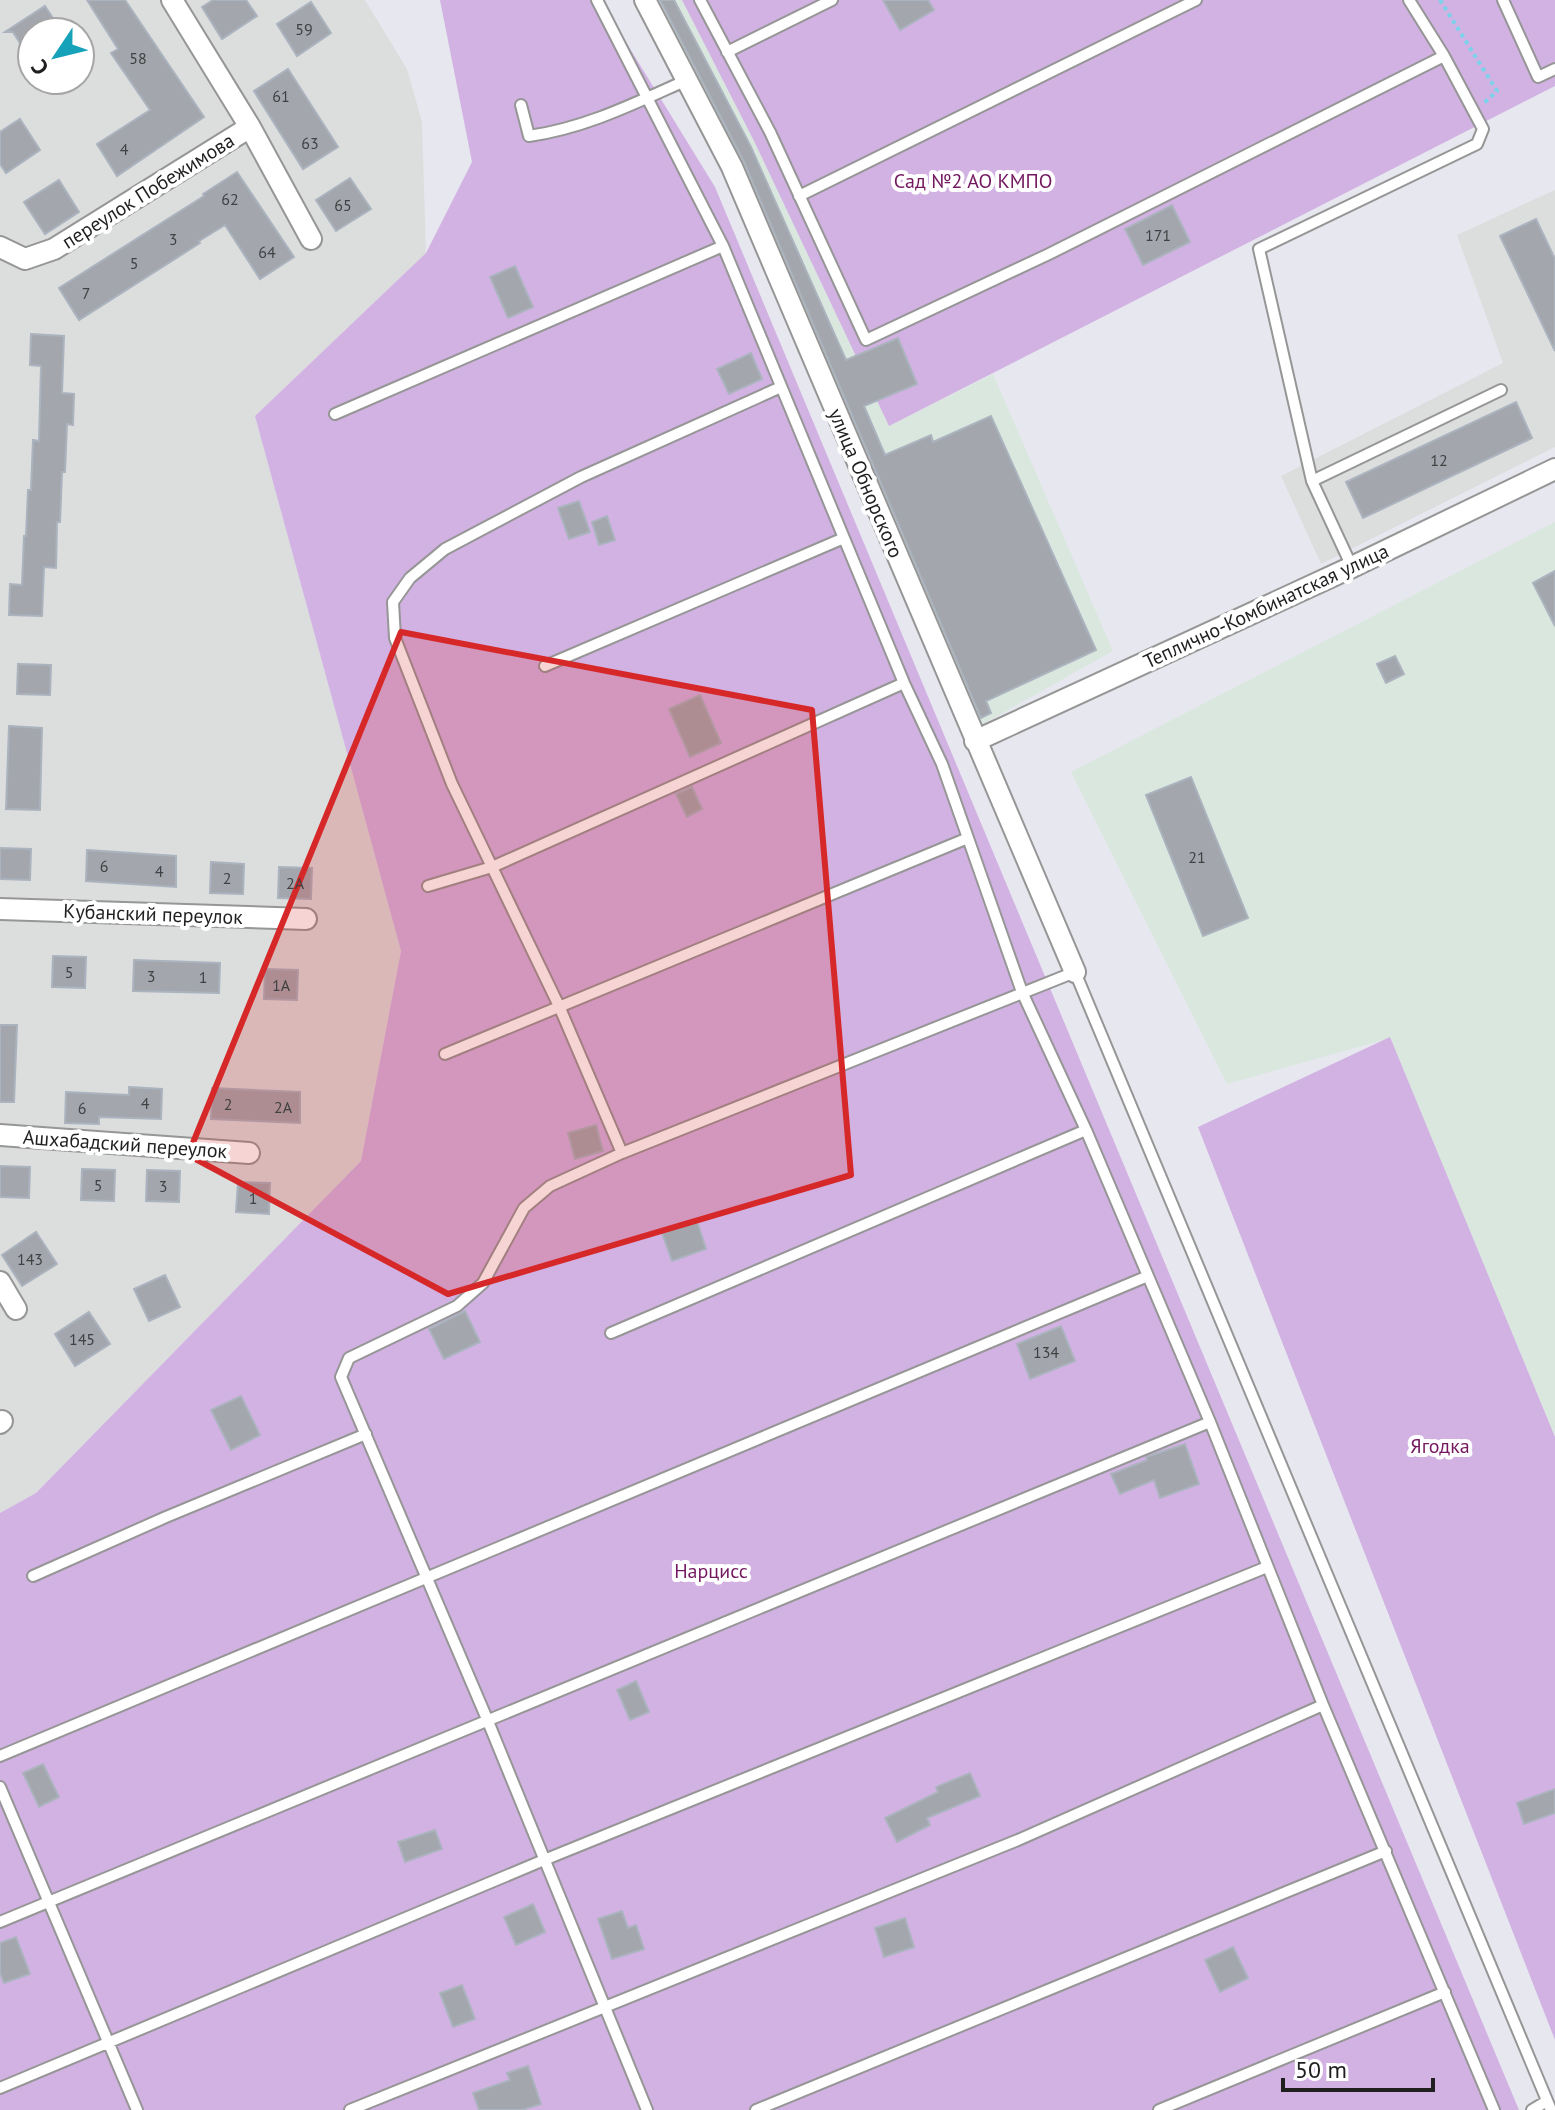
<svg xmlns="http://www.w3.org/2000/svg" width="1555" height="2110" font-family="'PT Sans',sans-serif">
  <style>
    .residential { fill: #dcdddd; fill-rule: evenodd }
    .industrial { fill: #d9e7de }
    .grass { fill: #d2b2e3 }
    .building { fill: #a3a7ad; stroke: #abb3bf; stroke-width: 2 }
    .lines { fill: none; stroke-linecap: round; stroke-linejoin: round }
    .service-casing { stroke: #969696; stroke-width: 14 }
    .minor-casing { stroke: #969696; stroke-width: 24 }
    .path { stroke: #7cd1eb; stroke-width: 4; stroke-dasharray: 4 4; stroke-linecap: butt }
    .service { stroke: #fff; stroke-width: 10 }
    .minor { stroke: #fff; stroke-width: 20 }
    .marked { fill: #d62828; fill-opacity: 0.2; stroke: #d62828; stroke-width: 6; stroke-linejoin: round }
    .labels { text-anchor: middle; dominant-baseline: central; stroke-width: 8; stroke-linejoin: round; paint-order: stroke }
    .number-label { font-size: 16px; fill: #404142 }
    .park-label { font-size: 20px; fill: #73185f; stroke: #fff }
    .street-label { font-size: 20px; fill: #1f1f1f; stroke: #fff }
  </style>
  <rect width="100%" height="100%" fill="#e7e8ef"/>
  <path class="residential" d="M0,0H365L407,69L422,122L426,253L255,416L401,951L361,1161L36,1493L0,1513ZM32,32H80V80H32Z
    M1555,190V447L1321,564L1281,476L1503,363L1457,235Z"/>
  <path class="industrial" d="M652,0H682L755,143L889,426L993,374L1113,651L974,729Z
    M1555,522V1437L1390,1038L1227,1084L1071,772Z"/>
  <path class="grass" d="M440,0H600L715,187L1519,2110H0V1513L36,1493L361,1161L401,951L255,416L426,253L472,162Z
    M682,0H1555V86L889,426L755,143Z
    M1390,1037L1555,1437V2040L1198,1127Z"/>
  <path class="building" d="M87,0H125L204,117L117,176L97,144L150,110L111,53L118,49Z
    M213,0H246L257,16L222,39L202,7Z
    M660,0H674L751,147L846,360L898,338L917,384L864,406L885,455L931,435L933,442L991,416L1096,650L986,701L991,713L981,718L744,162Z
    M883,0H928L934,10L900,30Z
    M311,2L331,33L297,56L277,24Z
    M45,6L62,32H32V62L13,32H5Z
    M288,69L338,147L303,169L254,91Z
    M20,119L40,150L6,173L0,164V132Z
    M237,172L294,257L260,279L225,225L199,241L200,243L79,320L59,288L204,196L203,194Z
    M350,178L371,209L336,231L316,200Z
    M59,180L79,212L45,234L24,202Z
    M1172,205L1190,242L1143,265L1125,229Z
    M1536,219L1555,259V351L1500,236Z
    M515,266L533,307L508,318L490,277Z
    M31,334L64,336L62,393L74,394L73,425L67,424L65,472H62L60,522H57L56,568L44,567L42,616L9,615L10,584L22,585L24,536H26L28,490H31L33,440L39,441L41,366L30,365Z
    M751,353L762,379L729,394L717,369Z
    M1516,402L1532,438L1363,518L1346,482Z
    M579,501L590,532L569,539L558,508Z
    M607,516L615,540L599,545L592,522Z
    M1555,571V626L1533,583Z
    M1395,656L1404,674L1386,683L1377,664Z
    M18,664L51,665L50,695L17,694Z
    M700,695L721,743L690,757L669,709Z
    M9,726L42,728L40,810L6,809Z
    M1191,777L1248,918L1203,936L1146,795Z
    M692,787L702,809L687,817L676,794Z
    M0,848L31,849L30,880L0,879Z
    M87,850L176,856V887L86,881Z
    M211,862L244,864L243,894L210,893Z
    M279,867L312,868L311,899L278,898Z
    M53,956L86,957L85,988L52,987Z
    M134,960L220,963L219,993L133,991Z
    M265,969L298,970L297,1000L264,999Z
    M0,1025H17L14,1102H0Z
    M129,1087L162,1089L161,1119L99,1117V1124L65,1123L66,1092L129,1095Z
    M212,1088L300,1092V1123L211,1119Z
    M596,1125L603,1151L575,1159L568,1133Z
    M0,1166L30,1167L29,1198L0,1197Z
    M82,1169L115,1170L114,1201L81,1200Z
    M147,1170L180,1171L179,1202L146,1201Z
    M238,1182L270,1183L269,1214L236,1212Z
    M697,1221L706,1249L672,1261L662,1233Z
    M36,1232L57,1264L22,1286L2,1255Z
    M165,1275L180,1307L149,1321L134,1289Z
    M465,1311L480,1342L444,1359L429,1329Z
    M89,1312L110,1344L75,1366L55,1334Z
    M1061,1326L1075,1361L1030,1379L1017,1344Z
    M241,1396L260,1435L231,1450L211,1410Z
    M1185,1444L1199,1484L1160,1498L1154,1480L1120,1494L1111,1474L1147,1460L1146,1457Z
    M636,1681L649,1712L630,1720L617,1690Z
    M43,1764L59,1797L39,1807L23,1773Z
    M970,1773L980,1796L927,1818L930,1825L897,1842L885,1818L938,1792L936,1787Z
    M1555,1789V1813L1524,1824L1517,1803Z
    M435,1830L442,1849L405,1862L398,1842Z
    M533,1904L545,1932L516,1945L504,1917Z
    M622,1911L628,1928L636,1925L644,1949L612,1959L598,1919Z
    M905,1918L914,1947L884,1957L875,1928Z
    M16,1937L30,1974L4,1983L0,1973V1943Z
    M1233,1947L1248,1978L1220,1992L1205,1960Z
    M462,1985L475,2019L453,2027L440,1993Z
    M528,2066L541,2104L522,2110H479L473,2093L510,2080L507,2073Z"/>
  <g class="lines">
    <g class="service-casing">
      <path id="service" d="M597,0L723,246L904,683L942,764L1022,992L1086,1130L1210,1422L1323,1705L1494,2110
        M700,0L770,132L866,340L1049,254L1444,56
        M1503,0L1538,77L1555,69
        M727,52L832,0
        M521,105L529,136C586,128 635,103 687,80
        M799,196L1196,0
        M335,414L723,246
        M1312,481L1259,249L1477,144L1483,129L1444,56L1409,0
        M1352,567L1312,481L1501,390
        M545,666L844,538
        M428,886L492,867L904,683
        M445,1054L968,838
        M622,1153L559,1006L452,784L395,638L393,602L410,578L445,549L581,477L781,387
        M611,1333L1086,1130
        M33,1576L166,1517L366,1434
        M0,1756L1148,1276
        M0,1787L137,2110
        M0,1922L1210,1422
        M0,2088L544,1860L1267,1567
        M350,2110L1018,1840L1323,1705
        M647,2110L487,1719L341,1377L349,1358L457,1306L483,1283L524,1208L550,1186L622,1153L1075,972L1551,2110
        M756,2110L1386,1851
        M1159,2110L1445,1992
        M1532,2110L1547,2101"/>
    </g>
    <g class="minor-casing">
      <path id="minor" d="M172,0L250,127L311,239
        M645,0L732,167L1075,972
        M0,247L25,259L54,249L250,127
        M975,741L1352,567L1555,469
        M0,909L306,919
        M0,1135L249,1153
        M0,1282L16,1309
        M0,1423L2,1421"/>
    </g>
    <path class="path" d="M1440,0L1497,91L1484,103"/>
    <use href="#service" class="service"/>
    <use href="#minor" class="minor"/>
  </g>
  <path class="marked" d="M401,632L812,710L851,1175L448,1294L188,1155Z"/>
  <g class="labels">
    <g class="number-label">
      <text x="304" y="29">59</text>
      <text x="138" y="58">58</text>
      <text x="281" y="96">61</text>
      <text x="310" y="143">63</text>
      <text x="124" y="149">4</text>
      <text x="230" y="199">62</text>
      <text x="343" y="205">65</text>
      <text x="1158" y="235">171</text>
      <text x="173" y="239">3</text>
      <text x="267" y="252">64</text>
      <text x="134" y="263">5</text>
      <text x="86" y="293">7</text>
      <text x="1439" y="460">12</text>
      <text x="1197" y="857">21</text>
      <text x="104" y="866">6</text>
      <text x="159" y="871">4</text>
      <text x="227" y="878">2</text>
      <text x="295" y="883">2А</text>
      <text x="69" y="972">5</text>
      <text x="151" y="976">3</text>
      <text x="203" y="977">1</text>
      <text x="281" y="985">1А</text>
      <text x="145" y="1103">4</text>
      <text x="228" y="1104">2</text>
      <text x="283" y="1107">2А</text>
      <text x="82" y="1108">6</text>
      <text x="98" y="1185">5</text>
      <text x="163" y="1186">3</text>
      <text x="253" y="1198">1</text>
      <text x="30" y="1259">143</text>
      <text x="82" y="1339">145</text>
      <text x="1046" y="1352">134</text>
    </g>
    <g class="park-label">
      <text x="973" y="181">Сад №2 АО КМПО</text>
      <text x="1440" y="1446">Ягодка</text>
      <text x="711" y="1571">Нарцисс</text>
    </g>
    <g class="street-label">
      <text transform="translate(148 191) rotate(-32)">переулок Побежимова</text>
      <text transform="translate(866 483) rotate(67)">улица Обнорского</text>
      <text transform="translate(1266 606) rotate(-25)">Теплично-Комбинатская улица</text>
      <text transform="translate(153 914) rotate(2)">Кубанский переулок</text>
      <text transform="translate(125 1144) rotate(4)">Ашхабадский переулок</text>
    </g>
  </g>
  <g transform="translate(56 56) rotate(235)"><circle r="38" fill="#ffffff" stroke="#a5a5a5" stroke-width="2"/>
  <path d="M0-6L14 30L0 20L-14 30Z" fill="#16a3b9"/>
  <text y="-12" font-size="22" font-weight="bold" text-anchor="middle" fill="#1f1f1f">С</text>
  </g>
  <path d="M1283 2078v12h150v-12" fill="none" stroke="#1f1f1f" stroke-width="4"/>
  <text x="1295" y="2078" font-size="24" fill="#1f1f1f" stroke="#ffffff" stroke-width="6" paint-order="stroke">50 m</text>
</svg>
